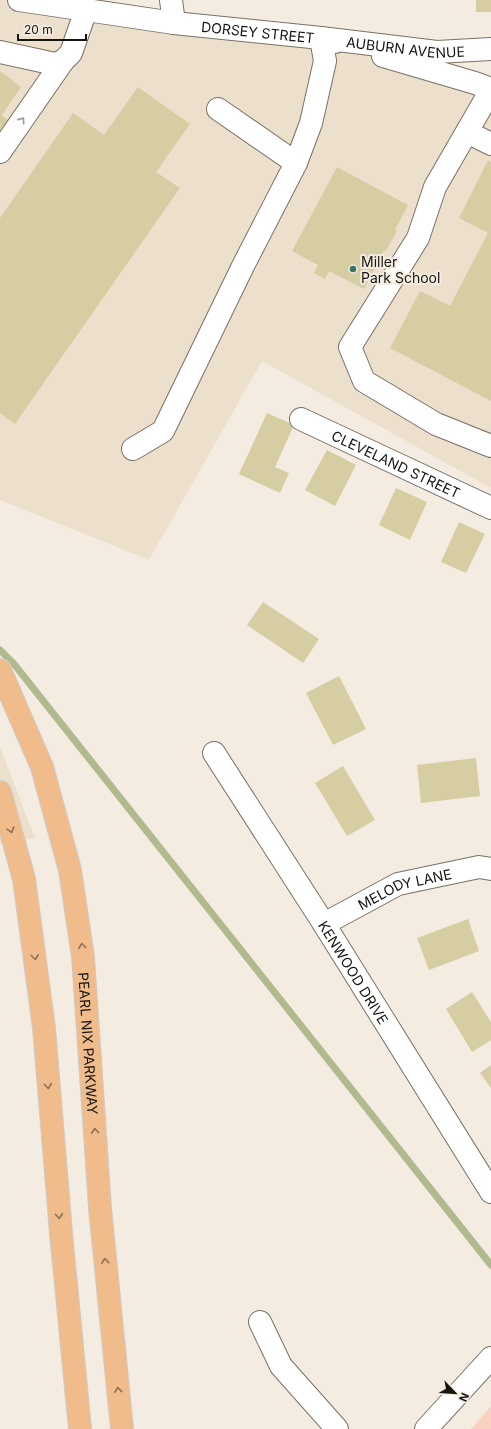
<svg xmlns="http://www.w3.org/2000/svg" width="491" height="1429" font-family="Inter,sans-serif">
  <style>
    .built { fill: #ece0cd }
    .green { fill: #fbd2c2 }
    .lines { fill: none; stroke-linecap: round; stroke-linejoin: round }
    .stream { stroke: #b1b98f; stroke-width: 7 }
    .building { fill: #d6cda2 }
    .minor-casing { stroke: #787166; stroke-width: 24 }
    .major-casing { stroke: #cccccb; stroke-width: 24 }
    .minor { stroke: #fff; stroke-width: 22 }
    .major { stroke: #f1bc8c; stroke-width: 22 }
    .oneway { stroke: #979694 }
    .oneway2 { stroke: #8f7155 }
    .poi-dot { fill: #377766; stroke: #f4ece0; stroke-width: 1.5 }
    .labels { text-anchor: middle; dominant-baseline: central; stroke-width: 4; stroke-linejoin: round; paint-order: stroke }
    .street-label { font-size: 14px; fill: #181511; stroke: #f4ece0 }
    .poi-label { font-size: 14px; fill: #181511; stroke: #f4ece0; text-anchor: start }
  </style>
  <rect width="100%" height="100%" fill="#f4ece0"/>
  <path class="built" d="M0,0H84L389,50L491,81V488L262,361L149,560L0,500Z
    M0,747L35,838L0,843Z"/>
  <path class="green" d="M491,1406V1429H471Z"/>
  <g class="lines">
    <path class="stream" d="M0,650L14,664L491,1265"/>
  </g>
  <path class="building" d="M476,0H491V12H476Z
    M0,71L21,87L2,115L8,120L0,131Z
    M138,87L190,124L156,172L180,188L15,424L0,413V218L73,113L104,135Z
    M488,160L491,162V401L390,348L420,291L450,306L488,233L459,218Z
    M337,167L408,205L395,230L397,231L386,251L384,250L364,289L329,271L325,279L314,273L318,265L292,251Z
    M267,413L294,425L275,467L289,473L280,493L239,474Z
    M327,450L356,465L335,506L305,490Z
    M396,488L427,502L410,540L379,525Z
    M459,522L485,534L466,573L441,562Z
    M263,602L319,639L303,663L247,625Z
    M339,676L366,729L333,745L306,693Z
    M476,758L480,796L421,803L417,765Z
    M343,766L375,820L347,836L315,783Z
    M468,919L479,951L429,970L417,938Z
    M472,992L491,1022V1040L472,1052L446,1009Z
    M491,1065V1088L480,1073Z"/>
  <g class="lines">
    <g class="minor-casing">
      <g id="minor">
        <path id="s1" d="M19,0L174,23L321,38L335,42"/>
        <path d="M171,0L174,23"/>
        <path d="M0,52L55,64L63,61L71,53L86,10"/>
        <path d="M383,56L475,83L491,89"/>
        <path d="M491,90L435,187L418,238L350,347L364,381L436,424L491,446"/>
        <path d="M218,109L296,163"/>
        <path d="M467,132L491,144"/>
        <path d="M0,152L63,61"/>
        <path id="s2" d="M301,419L491,508"/>
        <path id="s3" d="M133,449L163,431L243,266L296,163L311,123L325,61L321,38L437,52L491,49"/>
        <path id="s4" d="M214,753L324,924L491,1192"/>
        <path id="s5" d="M324,924L398,884L479,867L491,869"/>
        <path d="M260,1322L281,1366L337,1429"/>
        <path d="M426,1429L491,1358"/>
      </g>
    </g>
    <g class="major-casing">
      <g id="major">
        <path id="s6" d="M0,670L42,767L70,870L83,957L100,1208L122,1429"/>
        <path d="M0,792L24,879L44,1028L61,1233L80,1429"/>
      </g>
    </g>
    <use href="#minor" class="minor"/>
    <use href="#major" class="major"/>
  </g>
  <defs><path id="oneway-chevron" d="M-2-3.5L2.5 0L-2 3.5" fill="none" stroke-width="1.6" stroke-linecap="round" stroke-linejoin="round"/></defs>
  <use class="oneway" href="#oneway-chevron" transform="translate(22 120) rotate(-55)"/>
  <g class="oneway2">
    <use href="#oneway-chevron" transform="translate(11 830) rotate(74)"/>
    <use href="#oneway-chevron" transform="translate(82 946) rotate(-98)"/>
    <use href="#oneway-chevron" transform="translate(35 957) rotate(83)"/>
    <use href="#oneway-chevron" transform="translate(48 1086) rotate(85)"/>
    <use href="#oneway-chevron" transform="translate(95 1131) rotate(-94)"/>
    <use href="#oneway-chevron" transform="translate(59 1216) rotate(85)"/>
    <use href="#oneway-chevron" transform="translate(105 1261) rotate(-96)"/>
    <use href="#oneway-chevron" transform="translate(118 1390) rotate(-96)"/>
  </g>
  <circle class="poi-dot" cx="353" cy="269" r="4"/>
  <g class="labels">
    <g class="street-label">
      <text stroke="none"><textPath href="#s1" startOffset="241">DORSEY STREET</textPath></text>
      <text stroke="none"><textPath href="#s3" startOffset="549">AUBURN AVENUE</textPath></text>
      <text stroke="none"><textPath href="#s2" startOffset="105">CLEVELAND STREET</textPath></text>
      <text stroke="none"><textPath href="#s5" startOffset="89">MELODY LANE</textPath></text>
      <text stroke="none"><textPath href="#s4" startOffset="260">KENWOOD DRIVE</textPath></text>
      <text stroke="none"><textPath href="#s6" startOffset="387">PEARL NIX PARKWAY</textPath></text>
    </g>
    <g class="poi-label">
      <text x="361" y="261">Miller<tspan x="361" dy="16">Park School</tspan></text>
    </g>
  </g>
  <g transform="translate(455 1393) rotate(115)" stroke="#f4ece0" stroke-width="3" paint-order="stroke">
  <path d="M0-3L7 15L0 10L-7 15Z" fill="#181511"/>
  <text y="-6" font-size="11" font-weight="bold" text-anchor="middle" fill="#181511">N</text>
  </g>
  <path d="M18 34v6h68v-6" fill="none" stroke="#181511" stroke-width="2"/>
  <text x="24" y="34" font-size="12" fill="#181511" stroke="#f4ece0" stroke-width="3" paint-order="stroke">20 m</text>
</svg>
